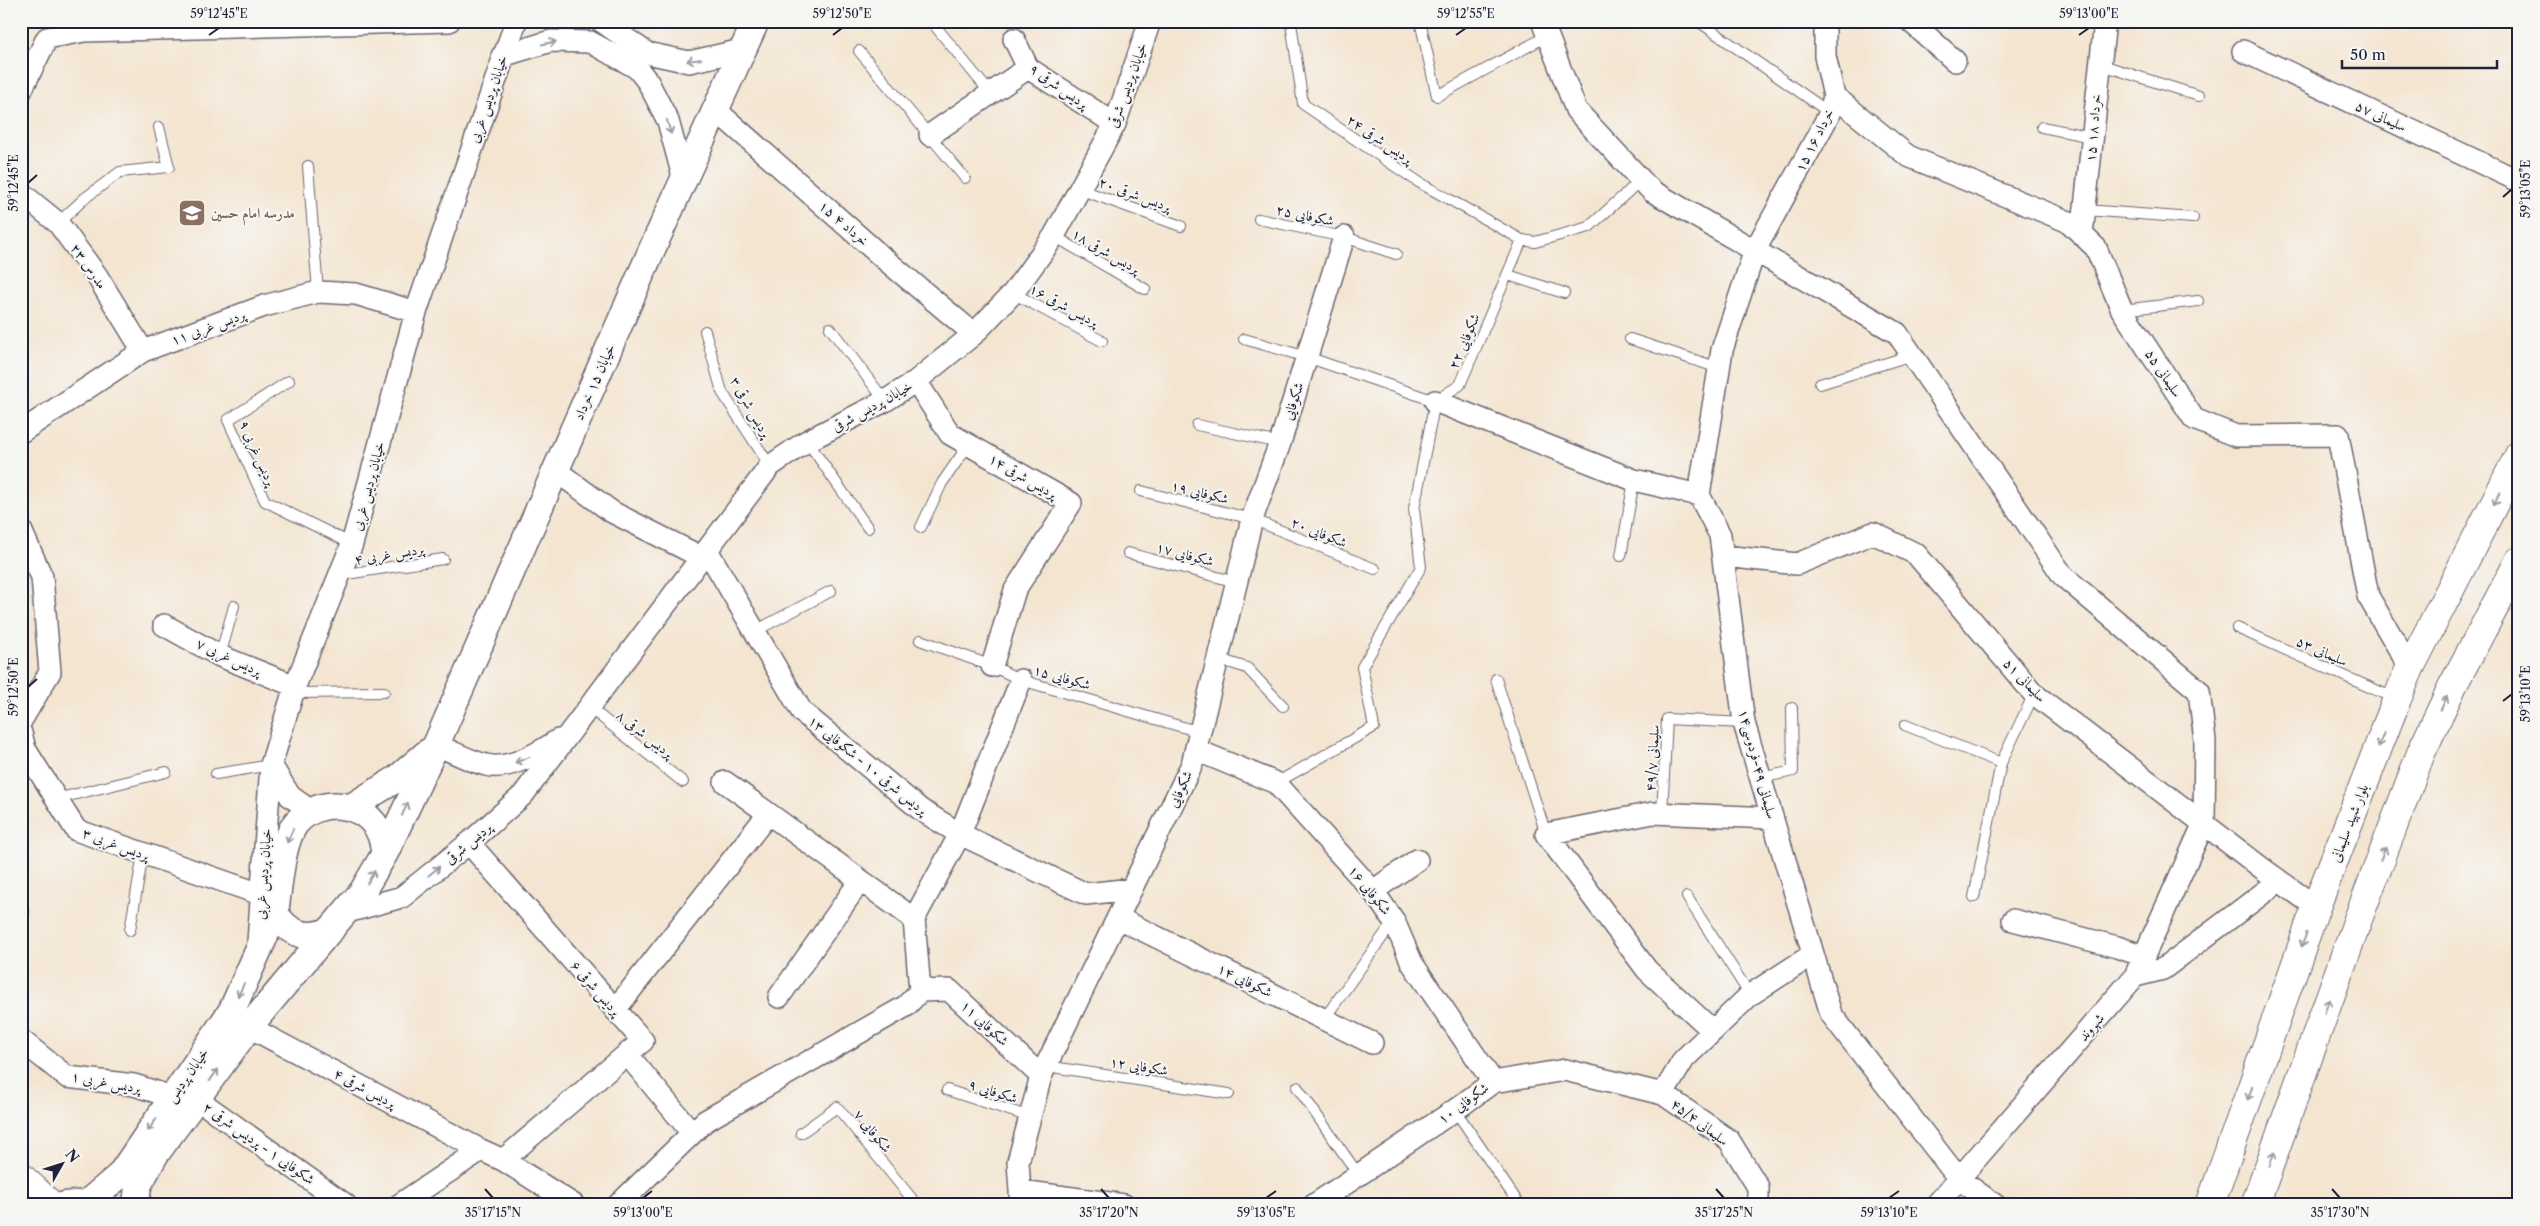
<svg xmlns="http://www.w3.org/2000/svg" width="2540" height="1226" font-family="'Libre Caslon Text',Amiri,serif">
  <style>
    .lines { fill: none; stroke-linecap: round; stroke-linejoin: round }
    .service-casing { stroke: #6c6670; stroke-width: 12 }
    .minor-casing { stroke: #6c6670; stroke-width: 24 }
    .tertiary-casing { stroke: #6c6670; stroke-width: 29 }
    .secondary-casing { stroke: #6c6670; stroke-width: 30 }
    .service { stroke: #fff; stroke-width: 10 }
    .minor { stroke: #fff; stroke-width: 21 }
    .tertiary { stroke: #fff; stroke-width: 26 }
    .secondary { stroke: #fff; stroke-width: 28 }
    .oneway { stroke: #9c9ca7 }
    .ticks { fill: none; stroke: #22223b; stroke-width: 2 }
    .labels { text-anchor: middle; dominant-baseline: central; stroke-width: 4; stroke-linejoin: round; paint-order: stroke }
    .street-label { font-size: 14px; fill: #22223b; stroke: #f6f6f2 }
    .education-label { font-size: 14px; font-weight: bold; fill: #785e54; stroke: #f6f6f2; text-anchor: start }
    .neatline { fill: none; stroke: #22223b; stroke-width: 2 }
    .ticks-label { font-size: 12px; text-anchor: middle; fill: #22223b }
  </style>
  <rect width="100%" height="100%" fill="#f6f6f2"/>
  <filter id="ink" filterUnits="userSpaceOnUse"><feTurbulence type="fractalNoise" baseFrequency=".02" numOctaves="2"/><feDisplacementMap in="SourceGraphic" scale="10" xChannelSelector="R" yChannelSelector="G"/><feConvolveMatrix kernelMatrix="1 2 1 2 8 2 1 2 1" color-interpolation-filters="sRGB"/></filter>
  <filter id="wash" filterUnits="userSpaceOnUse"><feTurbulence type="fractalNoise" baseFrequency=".0096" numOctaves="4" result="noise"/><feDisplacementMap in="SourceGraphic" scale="20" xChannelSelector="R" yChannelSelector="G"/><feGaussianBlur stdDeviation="1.12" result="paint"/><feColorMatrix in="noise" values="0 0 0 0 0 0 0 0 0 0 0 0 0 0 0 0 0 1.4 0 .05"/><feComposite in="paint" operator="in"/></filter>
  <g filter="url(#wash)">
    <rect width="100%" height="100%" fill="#f4e5d1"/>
  </g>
  <g filter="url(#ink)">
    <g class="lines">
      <g class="service-casing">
        <path id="service" d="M931,21L991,94
          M1282,21L1291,23L1303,104L1420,183L1522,240L1535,242L1589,227L1641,180
          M1420,21L1437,96L1547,36
          M1698,21L1830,113
          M859,51L965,178
          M2099,64L2199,96
          M2042,127L2092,137
          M308,166L318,292
          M1079,189L1181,226
          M2085,210L2193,218
          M1259,219L1344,237L1396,254
          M58,223L85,198L120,172L169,167L159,127
          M1054,236L1145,289
          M1508,275L1564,293
          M1013,293L1102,341
          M2122,310L2198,301
          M830,328L885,401
          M705,331L722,392L770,466
          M1244,339L1307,357L1435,401L1460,385L1522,240
          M1630,339L1719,368
          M289,381L228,420L265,501L352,544
          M1820,384L1912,355
          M1197,425L1280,443
          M807,441L868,528
          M1141,491L1252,519L1375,569
          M921,527L942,483L969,444
          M1128,553L1236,582
          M1621,556L1634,480
          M340,575L443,559
          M2237,628L2396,699
          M755,631L831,591
          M920,640L992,666L1021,680L1200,732
          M220,656L234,606
          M1219,659L1247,668L1283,706
          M1496,679L1546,834
          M293,693L384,692
          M590,708L683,782
          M1905,725L2001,763
          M216,774L271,765
          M1761,778L1793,771L1792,708
          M1276,783L1374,727L1362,667L1421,567L1414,509L1435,401
          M56,799L166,772
          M1662,814L1667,719L1744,723
          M1687,897L1750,995
          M1974,897L2001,763L2034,694
          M21,909L24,912L21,915
          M130,930L143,854
          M1324,1019L1394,921
          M1046,1066L1229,1094
          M1297,1087L1358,1174
          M947,1090L1030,1117
          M1455,1110L1519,1204
          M801,1133L837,1107L917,1205"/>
      </g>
      <g class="minor-casing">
        <path id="minor" d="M601,21L647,53L689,62L742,50
          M1542,21L1576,110L1641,180L1652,191L1897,333L2063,576L2199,691L2205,741L2204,823L2135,976L1936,1205
          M1825,21V56L1834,96L1830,113L1755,250L1722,350L1699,495L1720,535L1744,723L1831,1014L1959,1179L1995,1205
          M1910,21L1955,61
          M1014,39L1028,68L1115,124
          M2243,51L2519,181
          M502,56L551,41L590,42L637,68L648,82L668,121L684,180
          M21,91L47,38L84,31L449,21
          M1834,96L1908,156L2069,222L2096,248L2122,310L2194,419L2236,436L2338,435L2368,596L2410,668
          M717,111L882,257L974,334
          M930,135L1028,68
          M21,193L58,223L97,276L143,351
          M2082,235L2105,21
          M916,381L950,434L1071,503L1015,590L992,666
          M1435,401L1634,480L1699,495
          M21,432L143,351L264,306L318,292L356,294L416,312
          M555,470L612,512L701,557
          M21,530L42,577L50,672L21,721
          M707,550L802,712L921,810L960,834L1086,894L1132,889
          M1724,556L1797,564L1873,533L1916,554L2034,694L2263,869L2316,907
          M164,625L220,656L295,686
          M21,733L25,749L76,830L263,895
          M436,745C452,751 469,761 486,765C509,771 540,752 558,740
          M1196,750L1276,783L1373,891L1394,921L1412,963L1493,1082
          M271,765L290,796L311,811
          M725,782L914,919
          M469,843L643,1041L627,1054L692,1133
          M1373,891L1417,860
          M344,913L402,897L469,843L523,795L770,466L807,441L885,401L916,381L974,334L1013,293L1054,236L1115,124L1150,21
          M1118,918L1372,1043
          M2013,920L2117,947L2144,956
          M258,942L271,765L295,686L352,544L416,312L516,21
          M2135,976L2163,969L2279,881
          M920,991L949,990L1041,1076
          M779,997L860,881
          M615,1010L768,814
          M249,1027L481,1150
          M1713,1031L1647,970L1546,834L1653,813L1772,818
          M21,1040L67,1077L134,1085L172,1097
          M1663,1094L1684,1059L1750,995L1812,955
          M197,1099L346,1205
          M503,1160L627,1054
          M1021,1191L1124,1205
          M399,1205L481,1150L503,1160L574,1205
          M618,1205L705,1121L906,1006L920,991L914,919L960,834L1021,680
          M1021,1205L1018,1162L1041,1076L1192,764L1252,519L1280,443L1344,237
          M1314,1205L1455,1110L1493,1082L1565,1070L1663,1094L1729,1140L1758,1187V1205"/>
      </g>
      <g class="tertiary-casing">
        <path id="tertiary" d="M351,807L398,778L428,752
          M385,853L436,745L653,247L756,21
          M65,1205L87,1203L120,1175L232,1010L275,913
          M136,1205L138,1186L155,1155L249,1027L362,892L385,853C383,847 383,840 380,834C367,801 319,796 296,823C281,842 279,889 275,913C289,935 307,940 331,930"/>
      </g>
      <g class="secondary-casing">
        <path id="secondary" d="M21,1177L51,1205
          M2210,1205L2316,907L2397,699L2410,668L2519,455
          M2255,1205L2357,922L2421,753L2453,685L2519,561"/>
      </g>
      <use href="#service" class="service"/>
      <use href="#minor" class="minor"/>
      <use href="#tertiary" class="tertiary"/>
      <use href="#secondary" class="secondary"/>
    </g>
    <defs><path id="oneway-shaft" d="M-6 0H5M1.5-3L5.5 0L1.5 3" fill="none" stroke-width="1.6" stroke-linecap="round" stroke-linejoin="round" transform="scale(1.25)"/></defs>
    <g class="oneway">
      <use href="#oneway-shaft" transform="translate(549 43) rotate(-11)"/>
      <use href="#oneway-shaft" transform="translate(694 60) rotate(172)"/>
      <use href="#oneway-shaft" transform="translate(669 127) rotate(73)"/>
      <use href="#oneway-shaft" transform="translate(2497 499) rotate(117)"/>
      <use href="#oneway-shaft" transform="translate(2444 703) rotate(-65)"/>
      <use href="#oneway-shaft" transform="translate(2381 740) rotate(111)"/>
      <use href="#oneway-shaft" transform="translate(522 760) rotate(159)"/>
      <use href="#oneway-shaft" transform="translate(405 809) rotate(-65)"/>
      <use href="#oneway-shaft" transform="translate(290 836) rotate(114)"/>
      <use href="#oneway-shaft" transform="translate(2383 854) rotate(-69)"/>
      <use href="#oneway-shaft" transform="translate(434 871) rotate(-39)"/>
      <use href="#oneway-shaft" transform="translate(371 877) rotate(-59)"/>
      <use href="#oneway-shaft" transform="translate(2304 940) rotate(110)"/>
      <use href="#oneway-shaft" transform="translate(241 990) rotate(114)"/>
      <use href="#oneway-shaft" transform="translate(2327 1006) rotate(-70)"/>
      <use href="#oneway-shaft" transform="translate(214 1075) rotate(-54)"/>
      <use href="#oneway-shaft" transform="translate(2250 1093) rotate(110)"/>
      <use href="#oneway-shaft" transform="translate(152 1125) rotate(125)"/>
      <use href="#oneway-shaft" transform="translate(2272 1159) rotate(-70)"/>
    </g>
  </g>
  <path class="ticks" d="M209,35L219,28M833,35L842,28M1456,35L1466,28M2079,35L2089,28M28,183L37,175M2503,197L2512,189M28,687L37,679M2503,701L2512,694M485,1189L493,1198M1101,1189L1109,1198M1716,1189L1724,1198M2332,1189L2340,1198M643,1198L652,1191M1266,1198L1276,1191M1889,1198L1899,1191"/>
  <defs>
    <g id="school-square" transform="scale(1.4375)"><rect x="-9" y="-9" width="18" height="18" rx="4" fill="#8d6e63" stroke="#f6f6f2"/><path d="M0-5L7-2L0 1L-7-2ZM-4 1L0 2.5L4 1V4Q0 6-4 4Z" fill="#fff"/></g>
  </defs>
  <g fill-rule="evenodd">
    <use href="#school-square" x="192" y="213"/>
  </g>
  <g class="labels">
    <g class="street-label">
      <text transform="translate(1127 85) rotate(-70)">خیابان پردیس شرقی</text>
      <text transform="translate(1059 86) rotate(35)">پردیس شرقی ۹</text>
      <text transform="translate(488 99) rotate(-71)">خیابان پردیس غربی</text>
      <text transform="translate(2381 116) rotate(25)">سلیمانی ۵۷</text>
      <text transform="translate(2093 128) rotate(-85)">۱۵ خرداد ۱۸</text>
      <text transform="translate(1380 139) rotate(34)">پردیس شرقی ۲۴</text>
      <text transform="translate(1814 140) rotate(-63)">۱۵ خرداد ۱۶</text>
      <text transform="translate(1135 194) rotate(20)">پردیس شرقی ۲۰</text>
      <text transform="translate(1305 215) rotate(12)">شکوفایی ۲۵</text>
      <text transform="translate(844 223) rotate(41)">۱۵ خرداد ۴</text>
      <text transform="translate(1106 251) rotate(30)">پردیس شرقی ۱۸</text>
      <text transform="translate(89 266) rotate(55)">مدرس ۲۳</text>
      <text transform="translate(1064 305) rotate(28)">پردیس شرقی ۱۶</text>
      <text transform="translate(208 327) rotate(-20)">پردیس غربی ۱۱</text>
      <text transform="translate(1464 341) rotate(-67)">شکوفایی ۲۲</text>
      <text transform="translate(2164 373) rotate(56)">سلیمانی ۵۵</text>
      <text transform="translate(594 382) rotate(-66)">خیابان ۱۵ خرداد</text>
      <text transform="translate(1293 401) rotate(-72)">شکوفایی</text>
      <text transform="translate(872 406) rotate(-29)">خیابان پردیس شرقی</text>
      <text transform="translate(751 407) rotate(60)">پردیس شرقی ۳</text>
      <text transform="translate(258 453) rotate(66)">پردیس غربی ۹</text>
      <text transform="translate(1023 476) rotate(30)">پردیس شرقی ۱۴</text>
      <text transform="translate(368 486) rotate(-75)">خیابان پردیس غربی</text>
      <text transform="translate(1200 492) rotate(14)">شکوفایی ۱۹</text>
      <text transform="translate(1319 532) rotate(22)">شکوفایی ۲۰</text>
      <text transform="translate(389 554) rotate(-9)">پردیس غربی ۴</text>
      <text transform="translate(1185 554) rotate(15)">شکوفایی ۱۷</text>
      <text transform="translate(2322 651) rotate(24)">سلیمانی ۵۳</text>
      <text transform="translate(229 657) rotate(25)">پردیس غربی ۷</text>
      <text transform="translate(1062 677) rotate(16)">شکوفایی ۱۵</text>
      <text transform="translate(2025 680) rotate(46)">سلیمانی ۵۱</text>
      <text transform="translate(645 734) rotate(38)">پردیس شرقی ۸</text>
      <text transform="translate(1652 758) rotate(-86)">سلیمانی ۴۹/۷</text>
      <text transform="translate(1758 764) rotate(75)">سلیمانی ۴۹-فردوسی۱۴</text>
      <text transform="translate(868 765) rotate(39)">پردیس شرقی ۱۰ - شکوفایی ۱۳</text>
      <text transform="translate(1180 789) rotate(-65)">شکوفایی</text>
      <text transform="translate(2349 823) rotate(-69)">بلوار شهید سلیمانی</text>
      <text transform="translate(468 843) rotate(-40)">پردیس شرقی</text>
      <text transform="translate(116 844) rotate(20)">پردیس غربی ۳</text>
      <text transform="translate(263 874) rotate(-86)">خیابان پردیس غربی</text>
      <text transform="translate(1370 890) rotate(51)">شکوفایی ۱۶</text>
      <text transform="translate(1245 980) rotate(26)">شکوفایی ۱۴</text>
      <text transform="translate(596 988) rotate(49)">پردیس شرقی ۶</text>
      <text transform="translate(985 1023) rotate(43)">شکوفایی ۱۱</text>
      <text transform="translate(2091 1027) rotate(-49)">شهروند</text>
      <text transform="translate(1139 1066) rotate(9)">شکوفایی ۱۲</text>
      <text transform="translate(187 1075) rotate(-55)">خیابان پردیس</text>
      <text transform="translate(106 1082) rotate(10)">پردیس غربی ۱</text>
      <text transform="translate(365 1088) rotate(28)">پردیس شرقی ۴</text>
      <text transform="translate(993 1091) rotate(18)">شکوفایی ۹</text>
      <text transform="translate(1463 1103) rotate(-36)">شکوفایی ۱۰</text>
      <text transform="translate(1700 1122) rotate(37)">سلیمانی ۴۵/۴</text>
      <text transform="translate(873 1131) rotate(51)">شکوفایی ۷</text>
      <text transform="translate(259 1143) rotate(35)">شکوفایی ۱ - پردیس شرقی ۲</text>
    </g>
    <g class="education-label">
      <text x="211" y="213">مدرسه امام حسین</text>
    </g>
  </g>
  <rect width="2540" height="1226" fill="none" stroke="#f6f6f2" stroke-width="55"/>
  <g transform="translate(62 1164) rotate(51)" stroke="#f6f6f2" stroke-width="4" paint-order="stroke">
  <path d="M0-4L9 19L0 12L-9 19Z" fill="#22223b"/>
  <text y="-8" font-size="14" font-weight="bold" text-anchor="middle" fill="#22223b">N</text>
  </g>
  <path d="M2342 60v8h155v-8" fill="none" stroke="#22223b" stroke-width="2.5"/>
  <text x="2350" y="60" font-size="15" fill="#22223b" stroke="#f6f6f2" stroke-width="4" paint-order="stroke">50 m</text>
  <rect x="28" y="28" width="2484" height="1170" class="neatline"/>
  <g class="ticks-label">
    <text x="219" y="18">59°12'45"E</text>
    <text x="842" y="18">59°12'50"E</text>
    <text x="1466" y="18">59°12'55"E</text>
    <text x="2089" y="18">59°13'00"E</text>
    <text transform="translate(14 183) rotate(-90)" y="4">59°12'45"E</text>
    <text transform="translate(2526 189) rotate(-90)" y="4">59°13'05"E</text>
    <text transform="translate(14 687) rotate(-90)" y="4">59°12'50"E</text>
    <text transform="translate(2526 694) rotate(-90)" y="4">59°13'10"E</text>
    <text x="493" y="1217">35°17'15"N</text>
    <text x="643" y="1217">59°13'00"E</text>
    <text x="1109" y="1217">35°17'20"N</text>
    <text x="1266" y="1217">59°13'05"E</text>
    <text x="1724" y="1217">35°17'25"N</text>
    <text x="1889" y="1217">59°13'10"E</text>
    <text x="2340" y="1217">35°17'30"N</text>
  </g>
</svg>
